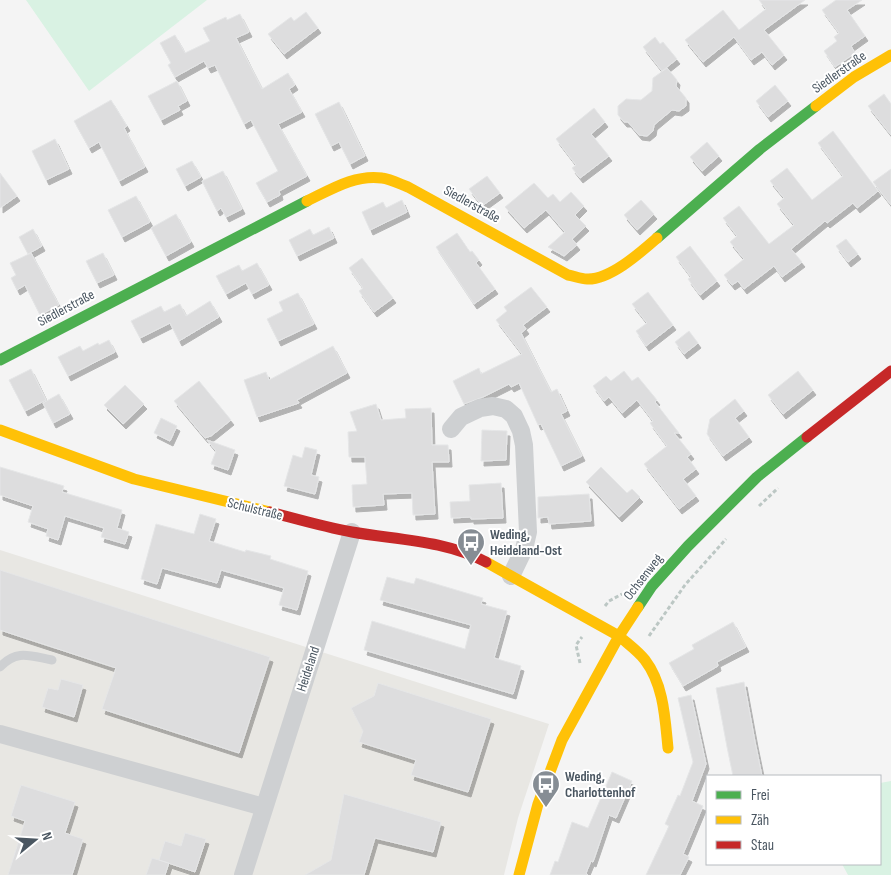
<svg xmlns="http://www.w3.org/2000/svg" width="891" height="875" font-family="'Sofia Sans Condensed',sans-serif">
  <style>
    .commercial { fill: #e8e7e3 }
    .green { fill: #d9f2e3 }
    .building { fill: #ddddde; stroke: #e5e6e7; filter: url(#shadow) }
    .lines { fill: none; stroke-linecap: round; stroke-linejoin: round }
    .path { stroke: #bcc7c4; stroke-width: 3; stroke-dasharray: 4 2.5; stroke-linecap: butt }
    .lane { stroke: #ced0d2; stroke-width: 9 }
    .street { stroke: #ced0d2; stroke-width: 18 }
    .fast { stroke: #4caf50; stroke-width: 11 }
    .slow { stroke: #ffc107; stroke-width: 11 }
    .jam { stroke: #c62828; stroke-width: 11 }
    .labels { text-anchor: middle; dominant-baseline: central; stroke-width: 4; stroke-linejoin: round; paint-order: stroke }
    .street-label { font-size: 14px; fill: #4a5661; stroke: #fff }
    .poi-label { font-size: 14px; font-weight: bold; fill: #4a5661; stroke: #fff; text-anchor: start }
  </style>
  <defs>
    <filter id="shadow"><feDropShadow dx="3" dy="5" stdDeviation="0" flood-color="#0004"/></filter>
  </defs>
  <rect width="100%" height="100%" fill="#f4f4f4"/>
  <path class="commercial" d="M0,550L549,724L518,818L504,875H0Z"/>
  <path class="green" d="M26,0H207L89,91Z
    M891,781V875H848L842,864H880V783Z"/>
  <path class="building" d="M759,0H805L764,30L784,55L772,65L762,52L751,60L734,37L703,62L685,40L723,10L739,30L766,9Z
    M836,0H862L847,10L865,36L851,46L855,53L835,67L824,51L837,41L834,37L839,33L822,10Z
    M306,12L318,28L284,54L268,34L291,17L294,21Z
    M240,14L249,32L236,38L262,89L288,73L295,85L289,89L302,112L278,124L307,176L279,191L280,195L267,202L256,183L278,171L251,120L244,124L215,65L208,68L204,61L175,77L168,65L171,63L160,43L175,35L185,53L210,41L203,28L226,17L227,20Z
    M655,37L660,44L663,42L677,59L662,71L643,47Z
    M667,68L677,80L676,86L686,98V106L679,111L672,110L654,125L653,131L647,136L639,135L628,122H624L618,115V106L626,99L641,100L652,91L653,78Z
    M177,81L187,101L178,106L180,110L161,120L148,96Z
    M775,85L788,101L768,117L756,101Z
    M884,94L891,104V135L868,106Z
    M111,100L127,126L124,128L145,167L119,181L99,142L89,148L74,121Z
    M339,102L365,156L350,164L339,142L331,146L315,114Z
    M594,108L605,122L591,134L609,156L580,178L572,168L576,165L556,139Z
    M833,131L878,191L857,208L853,203L827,223L825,221L791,249L802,262L782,277L774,266L744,289L738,281L732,285L724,275L744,259L730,242L737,236L723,218L739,206L769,244L794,225L777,204L784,198L770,181L787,168L812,200L843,176L818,143Z
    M55,139L69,169L46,180L32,151Z
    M707,142L719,156L702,171L690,157Z
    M192,161L201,177L185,186L176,169Z
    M891,169V205L873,182Z
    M223,171L242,209L226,217L221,208L217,211L202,181Z
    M0,173L17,196L0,208Z
    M487,176L500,193L482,206L469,189Z
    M534,183L548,198L553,194L560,202L571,192L584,206L575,215L586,226L572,239L577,245L564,256L548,247L565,232L546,210L524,228L505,207Z
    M136,196L150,222L122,237L108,210Z
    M402,200L407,212L370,230L362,212L383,202L386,208Z
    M641,200L654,214L637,230L624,215Z
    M176,214L191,242L166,256L151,228Z
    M329,227L334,238L297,256L289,240L310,229L313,235Z
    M33,229L42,246L28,254L19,237Z
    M457,233L470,252L472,251L479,260L476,263L495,289L474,304L436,247Z
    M846,239L858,254L848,262L836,246Z
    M690,246L717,281L700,295L688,279L691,277L676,257Z
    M31,253L59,305L40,315L25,285L17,290L11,278L16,275L10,263Z
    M103,253L114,275L97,283L86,261Z
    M362,258L393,298L374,312L359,291L363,288L349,268Z
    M257,263L269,285L252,294L246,283L226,294L216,276L239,265L242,271Z
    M531,287L547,307L523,325L526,329L521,333L551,392L557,389L567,411L561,414L582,456L561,466L541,424L538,425L519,383L511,387L509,384L483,397L464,404L453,381L479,368L481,374L522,354L496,320L507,311L504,307Z
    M648,292L673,325L646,346L636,331L647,323L632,304Z
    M298,293L314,324L278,341L267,319L283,311L279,302Z
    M210,301L219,317L179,341L170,323L140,338L131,321L161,306L164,312L180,304L186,316Z
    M689,331L698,343L684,354L675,342Z
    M109,340L115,352L68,376L58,357L80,346L83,351L98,343L99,345Z
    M333,346L347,373L297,400L299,403L257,417L244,380L266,372L269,380Z
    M31,369L46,400L25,411L9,380Z
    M624,371L632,381L638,377L657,400L655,402L679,433H674L691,454L687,457L696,469L683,479L696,496L679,509L644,464L667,446L650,423L653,421L637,400L622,413L609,397L604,401L593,386L606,376L611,381Z
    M798,371L813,390L783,414L768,395Z
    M199,381L231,420L211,436L205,438L174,401Z
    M125,385L144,404L123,424L104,405Z
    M59,394L70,414L53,423L43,403Z
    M735,399L744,411L735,418L749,437L723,456L707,434L710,419Z
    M376,404L381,420L406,418L405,409L431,408L432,445H448L449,462H432L435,514L413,515L412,493L383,494L384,505L353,507L352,485L367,484L365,457H349L348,432L357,431L350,412Z
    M161,418L177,426L170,441L154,433Z
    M482,430L507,431L506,460L481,461Z
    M207,440L235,450L228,470L211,464L216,451Z
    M305,447L317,450L311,475L319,477L315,494L284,486L293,455L302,458Z
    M0,467L64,486L62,492L122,510L117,528L129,532L125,544L101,537L104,528L65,516L58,540L46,536L48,529L28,522L33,506L0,495Z
    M601,467L627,493L632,489L640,497L619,517L586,482Z
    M501,483L503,518L471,519V517L451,518L450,502L470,501L469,485Z
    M589,494L591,521L549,524L548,517L538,518V497Z
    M200,514L216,519L209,541L245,552L246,550L271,556L270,559L308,571L297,610L279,605L284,588L221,570L217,583L162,568L157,584L141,579L156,524L194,534Z
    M0,570L270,657L239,753L102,709L116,668L0,630Z
    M387,577L414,584L416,578L483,598L481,604L507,611L494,658L521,666L513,694L364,650L372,621L465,649L471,625L380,600Z
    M733,622L746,647L717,662L718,666L683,686L669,663L694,649L692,645Z
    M61,679L83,685L74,717L42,707L48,688L58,690Z
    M744,682L755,742L762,776H733L727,747L716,688Z
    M378,683L491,719L468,792L411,775L416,760L359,742L363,731L351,708L374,696Z
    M691,695L706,764L692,801L703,806L683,854L689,857L680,875H646L669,826L665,824L678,795L680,796L693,762L678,698Z
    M612,772L632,781L616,818L609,815L593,862L591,861L586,873L588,875H550L555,861L558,862L572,822L588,828Z
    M21,785L75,802L65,833L83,839L72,875H8L25,821L11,816Z
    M344,794L441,822L433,852L375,838L364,875H305L331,860Z
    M185,833L206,839L195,872L159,860L165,841L181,846Z
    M152,858L169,863L165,875H146Z"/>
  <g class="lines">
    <path class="path" d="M759,506L778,488
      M605,606L609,601L622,594
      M649,636L685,585L726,539
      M580,663L576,645L582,637"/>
    <path class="lane" d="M0,667C17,649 30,656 52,660"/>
    <path class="street" d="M451,429L461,417L480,408L493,406L506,409L514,416L521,431L524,445L528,532L524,549L511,576
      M0,734L264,807
      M243,875L352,532"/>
    <path class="fast" d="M657,238L760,149L816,106
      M0,360L307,201
      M638,607L652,586L688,546L757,477L807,437"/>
    <path class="slow" d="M816,106L854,77L891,55
      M307,201C330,190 355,174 382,178C390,179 400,184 408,187L568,275C574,276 581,279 587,279C610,280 641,252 657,238
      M0,430L134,479L270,512
      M486,562L619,636C628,644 638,651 645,660C664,685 665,719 668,748
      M519,875L538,804L562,740L619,636L638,607"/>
    <path class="jam" d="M807,437L891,371
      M270,512C297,519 324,527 352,532C397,540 444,540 486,562"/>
  </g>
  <defs>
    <g id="bus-pin" transform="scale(1.4375)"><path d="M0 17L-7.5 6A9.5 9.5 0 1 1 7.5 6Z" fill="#868d94" stroke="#fff"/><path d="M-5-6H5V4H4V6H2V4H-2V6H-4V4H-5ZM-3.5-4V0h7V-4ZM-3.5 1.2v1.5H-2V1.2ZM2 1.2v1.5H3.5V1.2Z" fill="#fff"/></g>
  </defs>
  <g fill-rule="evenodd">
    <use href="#bus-pin" x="471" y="542"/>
    <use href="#bus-pin" x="546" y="784"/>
  </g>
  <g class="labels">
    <g class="street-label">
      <text transform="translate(839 72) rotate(-35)">Siedlerstraße</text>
      <text transform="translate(472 204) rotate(29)">Siedlerstraße</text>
      <text transform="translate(66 308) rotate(-28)">Siedlerstraße</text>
      <text transform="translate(255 509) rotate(14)">Schulstraße</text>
      <text transform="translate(643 577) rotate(-52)">Ochsenweg</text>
      <text transform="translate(308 669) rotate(-72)">Heideland</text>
    </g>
    <g class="poi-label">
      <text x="490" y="534">Weding,<tspan x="490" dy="16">Heideland-Ost</tspan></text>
      <text x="565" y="776">Weding,<tspan x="565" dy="16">Charlottenhof</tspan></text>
    </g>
  </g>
  <rect x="706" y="775" width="175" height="90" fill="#ffffff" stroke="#b7bbc0"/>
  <rect x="716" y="791" width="25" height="8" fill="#4caf50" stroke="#b7bbc0"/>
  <text x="751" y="800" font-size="15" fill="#4a5661">Frei</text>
  <rect x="716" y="816" width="25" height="8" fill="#ffc107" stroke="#b7bbc0"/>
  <text x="751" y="825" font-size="15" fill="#4a5661">Zäh</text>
  <rect x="716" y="841" width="25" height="8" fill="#c62828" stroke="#b7bbc0"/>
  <text x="751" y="850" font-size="15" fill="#4a5661">Stau</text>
  <g transform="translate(35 840) rotate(72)" stroke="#ffffff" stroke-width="4" paint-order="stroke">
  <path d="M0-4L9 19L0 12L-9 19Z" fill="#4a5661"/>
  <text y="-8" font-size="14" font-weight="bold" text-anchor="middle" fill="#4a5661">N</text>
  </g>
</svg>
